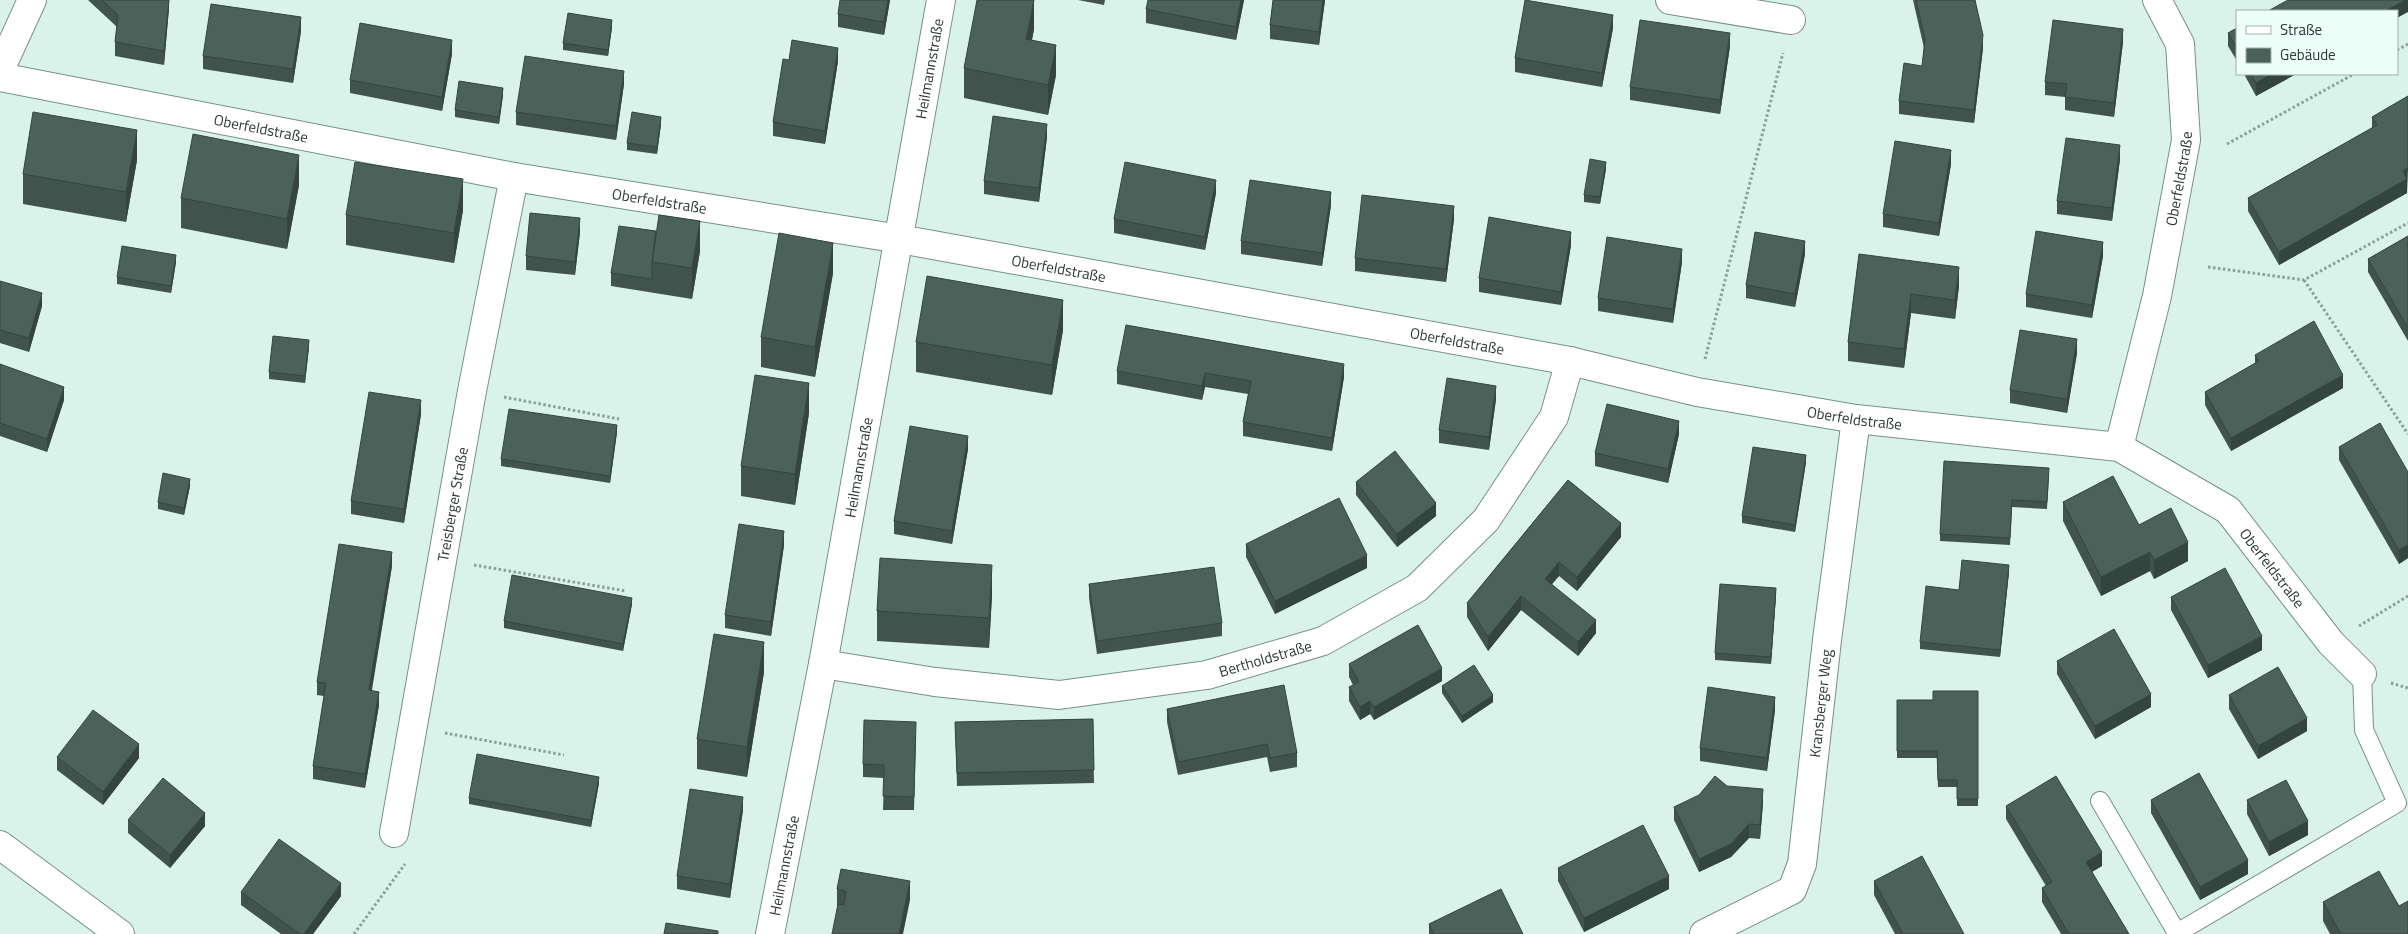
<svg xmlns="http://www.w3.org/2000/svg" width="2408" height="934" font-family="'Titillium Web',sans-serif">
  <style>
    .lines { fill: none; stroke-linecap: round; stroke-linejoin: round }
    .service-casing { stroke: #779088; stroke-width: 20 }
    .minor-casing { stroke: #779088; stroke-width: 30 }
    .tertiary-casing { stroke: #779088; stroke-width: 30 }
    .path { stroke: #8b9f98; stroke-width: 3; stroke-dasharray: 2.5 2.5; stroke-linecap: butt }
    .service { stroke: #fff; stroke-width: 18 }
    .minor { stroke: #fff; stroke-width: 28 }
    .tertiary { stroke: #fff; stroke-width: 28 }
    .wall { fill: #40544d }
    .shaded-wall { fill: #34453f }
    .building { fill: #4b625a; stroke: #34453f }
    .labels { text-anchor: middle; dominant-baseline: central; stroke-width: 5; stroke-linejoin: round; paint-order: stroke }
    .street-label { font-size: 15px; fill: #2e3935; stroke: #eefef8 }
  </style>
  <rect width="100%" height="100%" fill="#d9f3ea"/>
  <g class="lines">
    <g class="service-casing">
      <path id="service" d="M2100,801L2177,933L2397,803L2364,730L2362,674"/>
    </g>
    <g class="minor-casing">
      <g id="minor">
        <path d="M1670,0L1791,20"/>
        <path d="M0,70L32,0"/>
        <path id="s1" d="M0,77L514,177L900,239L1570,361L1697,392L1856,419L2119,447L2228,510L2331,643L2362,674"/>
        <path id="s2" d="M2119,447L2157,296L2186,140L2180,44L2157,0"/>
        <path id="s3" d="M823,664L935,682L1059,695L1207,675L1323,641L1417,588L1486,520L1554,417L1570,361"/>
        <path id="s4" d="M394,833L472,391L514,177"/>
        <path id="s5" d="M770,934L823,664L941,0"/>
        <path id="s6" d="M1704,934L1792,890L1802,864L1827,640L1856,419"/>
      </g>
    </g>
    <g class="tertiary-casing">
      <path id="tertiary" d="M0,845L120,934"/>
    </g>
    <path class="path" d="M2397,50L2408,44
      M2227,144L2354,74
      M2208,267L2304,280L2408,223
      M2304,280L2408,434
      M1705,359L1783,53
      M504,397L619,419
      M474,565L626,591
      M2359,626L2408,596
      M2391,683L2408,688
      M445,733L564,755
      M354,934L405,864"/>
    <use href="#service" class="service"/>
    <use href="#minor" class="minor"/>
    <use href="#tertiary" class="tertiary"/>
  </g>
  <path class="wall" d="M88,0H169V8L164,65L115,56V42L117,27Z
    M890,0L884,35L838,27V14Z
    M1078,0H1105L1104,5Z
    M1244,0L1236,40L1146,23V9Z
    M1273,0H1325L1319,45L1270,39V25Z
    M1913,0H1975L1983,48L1974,123L1899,114V101L1922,66L1924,48Z
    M612,27L608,56L563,50V43Z
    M1613,28L1602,87L1515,72V58Z
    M2237,28V61L2228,46V33Z
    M1034,29L1032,40L1056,75L1048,115L964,98V68Z
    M301,31L293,83L203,69V56Z
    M2123,42L2114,117L2065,110V97L2045,95V82Z
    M1730,46L1720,114L1630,100V87Z
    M452,54L442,111L350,93V80Z
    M789,60L838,61L825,144L773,136V122Z
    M2244,74H2296L2256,96Z
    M624,84L616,140L516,125V112Z
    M503,95L499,124L455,117V110Z
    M2408,96L2407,193L2279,265L2248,211V198L2372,128V117Z
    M661,124L657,154L627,150V143Z
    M1047,137L1039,202L984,194V181Z
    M2120,159L2112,221L2057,214V201Z
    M137,160L126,222L23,204V174Z
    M1951,164L1939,236L1883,227V214Z
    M1606,169L1600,204L1584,202V195Z
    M299,185L287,249L181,228V198Z
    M1216,193L1205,250L1114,233V219Z
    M1331,205L1322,266L1241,254V241Z
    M463,210L454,263L346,245V215Z
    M1454,219L1446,282L1355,271V258Z
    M656,231L700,251L692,299L611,286V273Z
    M580,232L575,275L526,270V256Z
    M2408,236V341L2368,272V259Z
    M1571,245L1561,305L1479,292V278Z
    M1805,254L1795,307L1746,298V285Z
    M1859,254L1959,286L1955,319L1911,313L1904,368L1848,361V342Z
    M2103,256L2092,318L2026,307V294Z
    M176,262L171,293L117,284V277Z
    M1682,262L1673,323L1598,311V298Z
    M833,273L815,377L761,367V337Z
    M0,281L42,306L29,352L0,343Z
    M1063,330L1052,395L916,372V342Z
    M309,347L305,383L269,379V372Z
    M2077,353L2067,413L2010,403V390Z
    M2255,355L2343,388L2231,451L2205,405V392L2255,363Z
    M0,364L64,400L47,452L0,436Z
    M1117,371L1344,377L1332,451L1243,436V422L1248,394L1205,387L1202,400L1117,384Z
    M1496,399L1489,450L1439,443V430Z
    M809,413L795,505L741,496V466Z
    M421,414L404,523L351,514V501Z
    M617,432L610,483L501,466V459Z
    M1679,434L1668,483L1595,466V453Z
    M2339,447L2408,472V558L2399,564L2339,460Z
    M968,449L952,544L894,534V521Z
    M1806,462L1795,532L1742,523V516Z
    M2049,474L2047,509L2012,507L2010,545L1940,541V534Z
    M1568,480L1621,537L1577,591L1559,576L1552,584L1596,633L1578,656L1521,610L1488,651L1467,617V603Z
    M1356,482L1436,516L1397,547L1356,495Z
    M190,486L184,515L158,509V502Z
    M2063,502L2139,525L2188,561L2154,579L2150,571L2101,596L2063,521Z
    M1246,544L1367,568L1275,614L1246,557Z
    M784,545L771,636L725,628V615Z
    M392,566L372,690L379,705L365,788L313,779V766L324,696L317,695V682Z
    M2009,572L2000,657L1920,649V642L1959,590Z
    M1089,584L1222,623V636L1097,654L1089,598Z
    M992,595L989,648L877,641V611Z
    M1776,595L1771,664L1715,660V653Z
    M2171,597L2262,650L2208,678L2171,610Z
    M632,604L623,651L504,628V621Z
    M2057,661L2151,707L2095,739L2057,674Z
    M1349,664L1442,681L1374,720L1370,714L1360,720L1349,701V687L1353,685L1349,677Z
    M764,672L747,777L697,769V739Z
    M1442,686L1493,702L1462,723L1442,693Z
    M1978,691V806H1957V787H1938L1937,758H1897V700H1933Z
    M2229,695L2307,731L2258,759L2229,709Z
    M1167,709L1297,753V767L1270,772L1267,757L1178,775L1167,722Z
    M1775,710L1767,771L1700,761V748Z
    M1093,719L1094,783L957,786L955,722Z
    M916,735L914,810H883L884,778L863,777V764Z
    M57,757L139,758L103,805L57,770Z
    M599,783L591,827L469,804V798Z
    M1727,786L1763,803L1760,839L1749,838L1731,857L1699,872L1674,820V807Z
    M2151,800L2248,874L2200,900L2151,813Z
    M2247,800L2308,835L2269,856L2247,814Z
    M2006,806L2102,866L2092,872L2129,934H2061L2042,902V888L2046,886L2006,819Z
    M743,810L730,898L677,889V876Z
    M128,820L205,826L170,868L128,833Z
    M1558,868L1669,889L1584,932L1558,881Z
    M1874,881L1964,934H1895L1874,895Z
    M837,889L910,900L837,908Z
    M241,892L341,896L313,934H281L241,905Z
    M2323,902L2399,906L2408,934H2330L2323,921Z
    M1429,924L1523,934H1429Z"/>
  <path class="shaded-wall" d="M169,0V8L164,65V51Z
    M888,0H890L884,35V22Z
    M1034,0V29L1026,69V39Z
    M1241,0H1244L1236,40V27Z
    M1323,0H1325L1319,45V32Z
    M2405,0H2408V12L2397,18V11H2385Z
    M1613,15V28L1602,87V73Z
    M301,17V31L293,83V69Z
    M612,20V27L608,56V50Z
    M2123,29V42L2114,117V103Z
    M1730,33V46L1720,114V100Z
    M1983,35V48L1974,123V110Z
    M452,40V54L442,111V97Z
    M1056,45V75L1048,115V85Z
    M838,48V61L825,144V131Z
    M624,71V84L616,140V126Z
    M2272,74H2296L2256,96V83Z
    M503,88V95L499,124V117Z
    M661,117V124L657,154V147Z
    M1047,124V137L1039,202V188Z
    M137,130V160L126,222V192Z
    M2120,145V159L2112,221V208Z
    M1951,150V164L1939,236V223Z
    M299,155V185L287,249V219Z
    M1606,162V169L1600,204V197Z
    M2408,168L2407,193L2279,265V252Z
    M463,179V210L454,263V233Z
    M1216,180V193L1205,250V237Z
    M1331,192V205L1322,266V253Z
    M1454,206V219L1446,282V269Z
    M580,218V232L575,275V262Z
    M700,221V251L692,299V268Z
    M1571,232V245L1561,305V292Z
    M1805,241V254L1795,307V294Z
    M2103,242V256L2092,318V305Z
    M833,243V273L815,377V347Z
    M1682,249V262L1673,323V309Z
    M176,255V262L171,293V286Z
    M1959,267V286L1955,319V300Z
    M42,293V306L29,352V338Z
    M1911,294V313L1904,368V349Z
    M1063,300V330L1052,395V365Z
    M2077,339V353L2067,413V399Z
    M309,340V347L305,383V376Z
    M1344,364V377L1332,451V438Z
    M1205,373V387L1202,400V386Z
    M2343,375V388L2231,451V438Z
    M809,383V413L795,505V474Z
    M1496,386V399L1489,450V437Z
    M64,387V400L47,452V439Z
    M421,400V414L404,523V509Z
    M1679,421V434L1668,483V469Z
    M617,425V432L610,483V476Z
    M968,436V449L952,544V531Z
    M1806,455V462L1795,532V525Z
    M190,479V486L184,515V508Z
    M1436,503V516L1397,547V534Z
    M1621,523V537L1577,591V577Z
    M784,531V545L771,636V622Z
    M2188,542V561L2154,579V560Z
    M2408,545V558L2399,564V550Z
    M392,552V566L369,703V690Z
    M2150,552V571L2101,596V577Z
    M1367,555V568L1275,614V601Z
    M1559,562V576L1545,592V579Z
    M992,565V595L989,648V618Z
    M2009,565V572L2000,657V650Z
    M1776,588V595L1771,664V657Z
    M1521,596V610L1488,651V637Z
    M632,598V604L623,651V644Z
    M1596,620V633L1578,656V642Z
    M2262,636V650L2208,678V665Z
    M764,642V672L747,777V747Z
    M1442,668V681L1374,720V707Z
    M379,692V705L365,788V774Z
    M2151,694V707L2095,739V726Z
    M1493,695V702L1462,723V716Z
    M1775,697V710L1767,771V758Z
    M1370,701V714L1360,720V707Z
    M2307,718V731L2258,759V746Z
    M139,744V758L103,805V792Z
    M599,777V783L591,827V820Z
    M1763,789V803L1760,839V825Z
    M743,797V810L730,898V884Z
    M205,813V826L170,868V855Z
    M2308,821V835L2269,856V842Z
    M1749,824V838L1731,857L1699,872V859Z
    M2102,852V866L2086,875V862Z
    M2248,860V874L2200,900V887Z
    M1669,876V889L1584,932V918Z
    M910,881V900L903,934H899Z
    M341,883V896L313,934H304Z"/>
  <path class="building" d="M102,0H169L164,51L115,42L118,15Z
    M840,0H888L884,22L838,14Z
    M977,0H1034L1026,39L1056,45L1048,85L964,68Z
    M1148,0H1241L1236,27L1146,9Z
    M1273,0H1323L1319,32L1270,25Z
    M1525,0L1613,15L1602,73L1515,58Z
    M1916,0H1975L1983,35L1974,110L1899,101L1904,63L1922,66L1925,39Z
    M2288,0H2405L2385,11H2268Z
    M211,4L301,17L293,69L203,56Z
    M568,13L612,20L608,50L563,43Z
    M1640,20L1730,33L1720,100L1630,87Z
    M2053,20L2123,29L2114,103L2065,97L2067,84L2045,82Z
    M360,23L452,40L442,97L350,80Z
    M2237,28V48L2228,33Z
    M792,40L838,48L825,131L773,122L783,59L789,60Z
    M525,56L624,71L616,126L516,112Z
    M2251,74H2272L2256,83Z
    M459,81L503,88L499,117L455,110Z
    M2408,96V168L2403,171L2407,179L2279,252L2248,198L2377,125L2372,117Z
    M33,112L137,130L126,192L23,174Z
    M632,112L661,117L657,147L627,143Z
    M993,116L1047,124L1039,188L984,181Z
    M193,134L299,155L287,219L181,198Z
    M2066,138L2120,145L2112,208L2057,201Z
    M1895,141L1951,150L1939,223L1883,214Z
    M1590,159L1606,162L1600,197L1584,195Z
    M355,162L463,179L454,233L346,215Z
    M1125,162L1216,180L1205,237L1114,219Z
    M1250,180L1331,192L1322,253L1241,241Z
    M1362,195L1454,206L1446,269L1355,258Z
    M530,213L580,218L575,262L526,256Z
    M659,215L700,221L692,268L652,262Z
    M1489,217L1571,232L1561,292L1479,278Z
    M619,226L656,231L652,262V279L611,273Z
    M2036,231L2103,242L2092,305L2026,294Z
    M1755,232L1805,241L1795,294L1746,285Z
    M779,233L833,243L815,347L761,337Z
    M2408,236V328L2368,259Z
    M1607,237L1682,249L1673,309L1598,298Z
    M122,246L176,255L171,286L117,277Z
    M1859,254L1959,267L1955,300L1911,294L1904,349L1848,342Z
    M927,276L1063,300L1052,365L916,342Z
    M0,281L42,293L29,338L0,330Z
    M2314,321L2343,375L2231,438L2205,392L2259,361L2255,355Z
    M1126,325L1344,364L1332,438L1243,422L1251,381L1205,373L1202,386L1117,371Z
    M2020,330L2077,339L2067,399L2010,390Z
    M273,336L309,340L305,376L269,372Z
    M0,364L64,387L47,439L0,423Z
    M755,375L809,383L795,474L741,466Z
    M1447,378L1496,386L1489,437L1439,430Z
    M369,392L421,400L404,509L351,501Z
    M1607,404L1679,421L1668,469L1595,453Z
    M509,409L617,425L610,476L501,459Z
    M2380,423L2408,472V545L2399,550L2339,447Z
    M910,426L968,436L952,531L894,521Z
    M1753,447L1806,455L1795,525L1742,516Z
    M1395,451L1436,503L1397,534L1356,482Z
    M1944,461L2049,468L2047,502L2012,500L2010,538L1940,534Z
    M163,473L190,479L184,508L158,502Z
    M2113,476L2139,525L2171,508L2188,542L2154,560L2150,552L2101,577L2063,502Z
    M1568,480L1621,523L1577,577L1559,562L1545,579L1596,620L1578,642L1521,596L1488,637L1467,603Z
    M1339,498L1367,555L1275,601L1246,544Z
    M739,524L784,531L771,622L725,615Z
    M339,544L392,552L369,690L379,692L365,774L313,766L326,683L317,682Z
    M880,558L992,565L989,618L877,611Z
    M1962,560L2009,565L2000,650L1920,642L1926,586L1959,590Z
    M1214,567L1222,623L1097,641L1089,584Z
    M2225,568L2262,636L2208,665L2171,597Z
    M512,575L632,598L623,644L504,621Z
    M1720,584L1776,588L1771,657L1715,653Z
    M1418,625L1442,668L1374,707L1370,701L1360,707L1349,687L1359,682L1349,664Z
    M2114,629L2151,694L2095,726L2057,661Z
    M714,634L764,642L747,747L697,739Z
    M1474,665L1493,695L1462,716L1442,686Z
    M2278,667L2307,718L2258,746L2229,695Z
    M1284,685L1297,753L1270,758L1267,744L1178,762L1167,709Z
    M1708,687L1775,697L1767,758L1700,748Z
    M1933,691H1978V799H1957V780H1938L1937,751H1897V700H1933Z
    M93,710L139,744L103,792L57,757Z
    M1093,719L1094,770L957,773L955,722Z
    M864,720L916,722L914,797L883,796L884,765L863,764Z
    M477,754L599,777L591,820L469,798Z
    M2199,773L2248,860L2200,887L2151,800Z
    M1715,776L1727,786L1763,789L1760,825L1749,824L1731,844L1699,859L1674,807L1699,795Z
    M2056,776L2102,852L2086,862L2129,934H2069L2042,888L2052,882L2006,806Z
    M163,778L205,813L170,855L128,820Z
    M2286,780L2308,821L2269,842L2247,800Z
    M690,789L743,797L730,884L677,876Z
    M1643,825L1669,876L1584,918L1558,868Z
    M279,839L341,883L304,934H300L241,892Z
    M1922,856L1964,934H1903L1874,881Z
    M841,869L910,881L899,934H832L838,904L844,905L846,891L837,889Z
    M2379,871L2399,906L2408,901V934H2341L2323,902Z
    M1501,889L1523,934H1434L1429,924Z
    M666,923L718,931V934H664Z"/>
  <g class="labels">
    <g class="street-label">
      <text stroke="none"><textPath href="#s5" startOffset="880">Heilmannstraße</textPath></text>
      <text stroke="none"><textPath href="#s1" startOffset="266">Oberfeldstraße</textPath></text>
      <text stroke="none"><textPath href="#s2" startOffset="275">Oberfeldstraße</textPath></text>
      <text stroke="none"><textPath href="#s1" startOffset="671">Oberfeldstraße</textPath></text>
      <text stroke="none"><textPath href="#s1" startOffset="1076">Oberfeldstraße</textPath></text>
      <text stroke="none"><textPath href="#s1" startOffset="1481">Oberfeldstraße</textPath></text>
      <text stroke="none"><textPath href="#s1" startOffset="1886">Oberfeldstraße</textPath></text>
      <text stroke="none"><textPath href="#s5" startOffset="475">Heilmannstraße</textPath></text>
      <text stroke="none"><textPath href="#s4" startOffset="334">Treisberger Straße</textPath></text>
      <text stroke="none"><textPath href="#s1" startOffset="2351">Oberfeldstraße</textPath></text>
      <text stroke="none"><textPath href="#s3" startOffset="448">Bertholdstraße</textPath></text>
      <text stroke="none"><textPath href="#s6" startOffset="288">Kransberger Weg</textPath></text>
      <text stroke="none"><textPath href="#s5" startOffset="70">Heilmannstraße</textPath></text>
    </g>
  </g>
  <rect x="2236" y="10" width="162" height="65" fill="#eefef8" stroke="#a1afaa"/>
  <rect x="2246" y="26" width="25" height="8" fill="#ffffff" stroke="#a1afaa"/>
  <text x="2280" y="35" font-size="15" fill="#2e3935">Straße</text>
  <rect x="2246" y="48" width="25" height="15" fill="#4b625a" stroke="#a1afaa"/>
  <text x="2280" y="60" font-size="15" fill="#2e3935">Gebäude</text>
</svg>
